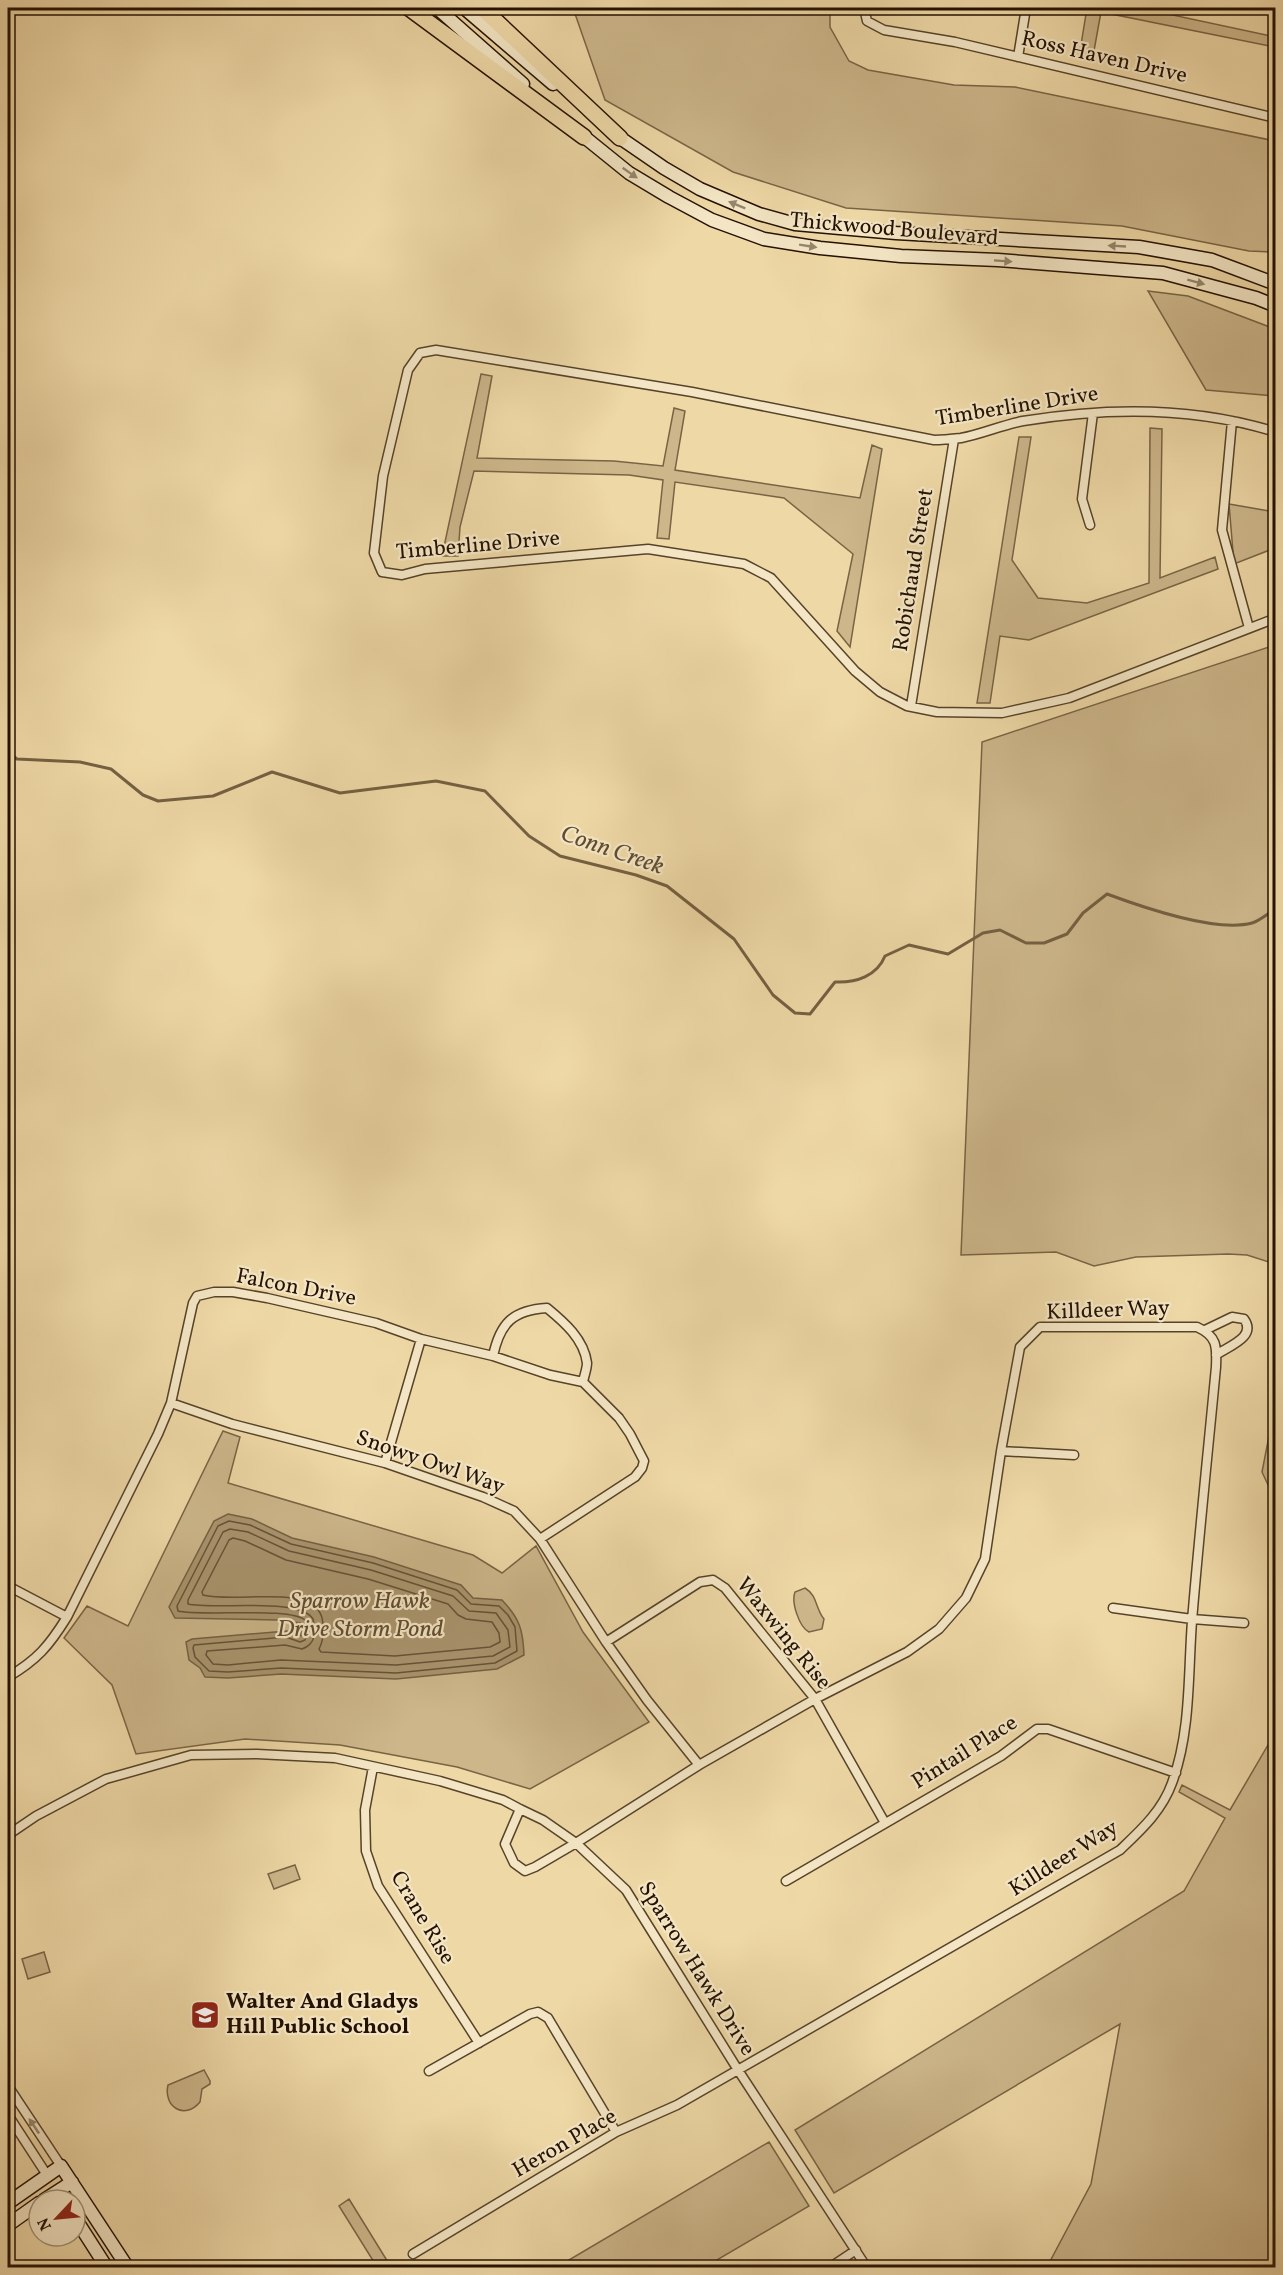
<svg xmlns="http://www.w3.org/2000/svg" width="1283" height="2275" font-family="Vollkorn,serif">
  <style>
    .green { fill: #ccb68a; stroke: #786445; stroke-width: 1.5 }
    .water { fill: #a9946e; stroke: #746042; stroke-width: 1.5 }
    .lines { fill: none; stroke-linecap: round; stroke-linejoin: round }
    .shore { stroke: #665237; stroke-width: 1.5 }
    .stream { stroke: #746042; stroke-width: 3 }
    .street-casing { stroke: #56432a; stroke-width: 11 }
    .secondary-casing { stroke: #241100; stroke-width: 15 }
    .highway-casing { stroke: #241100; stroke-width: 18 }
    .street { stroke: #f4e6c5; stroke-width: 8 }
    .secondary { stroke: #f4e6c5; stroke-width: 12 }
    .highway { stroke: #eed8a6; stroke-width: 15 }
    .oneway { fill: #96866c }
    .labels { text-anchor: middle; dominant-baseline: central; stroke-width: 4.5; stroke-linejoin: round; paint-order: stroke }
    .street-label { font-size: 22px; fill: #241100; stroke: #f4e6c5 }
    .poi-label { font-size: 22px; font-weight: bold; fill: #241100; stroke: #f4e6c5; text-anchor: start }
    .water-label { font-size: 24px; font-style: italic; fill: #604c31; stroke: #f4e6c5 }
  </style>
  <rect width="100%" height="100%" fill="#eed8a6"/>
  <filter id="stains"><feTurbulence type="fractalNoise" baseFrequency=".00333" numOctaves="4"/><feColorMatrix values="0 0 0 0 .2 0 0 0 0 .09 0 0 0 0 .02 0 0 0 .5 -.17"/></filter>
  <radialGradient id="worn" r=".72"><stop offset=".6" stop-color="#630" stop-opacity="0"/><stop offset="1" stop-color="#630" stop-opacity=".3"/></radialGradient>
  <path class="green" d="M573,8H830V27L849,61L868,70L954,85L1015,87L1275,141V252L1249,251L1122,226L846,208L733,172L605,100Z
    M1087,8H1140L1275,37V47L1101,12L1092,62L1079,57Z
    M1148,291L1188,296L1275,329V396L1206,390Z
    M481,374L492,376L477,458L614,461L663,466L674,408L685,411L675,470L860,498L872,445L882,449L850,647L837,631L853,554L784,498L675,482L669,539L657,538L663,480L629,475L474,471L460,527L458,556H442Z
    M1150,428L1162,429L1160,578L1215,557L1218,569L1029,640L1000,636L990,703H977L1019,437H1031L1012,560L1038,598L1087,603L1149,583Z
    M1229,504L1275,512V548L1234,564Z
    M1275,645V1264L1247,1255L1228,1254L1136,1257L1094,1266L1056,1252L961,1255L982,742Z
    M1275,1405V1500L1262,1472Z
    M223,1431L240,1437L228,1483L473,1555L502,1573L536,1546L583,1632L649,1722L530,1789L457,1767L340,1745L245,1739L136,1754L112,1685L64,1638L87,1606L128,1626Z
    M805,1588C818,1596 815,1608 824,1619L822,1629L809,1632C799,1627 791,1602 795,1592Z
    M1275,1733V2267H1047L1091,2184L1120,2024L834,2193L795,2130L1184,1891L1225,1818L1179,1792L1182,1785L1230,1810Z
    M295,1865L300,1879L274,1889L268,1874Z
    M44,1952L50,1972L28,1979L22,1959Z
    M204,2070L210,2081V2084L202,2089L200,2102C184,2121 163,2106 168,2085Z
    M769,2142L809,2206L705,2267H557Z
    M349,2199L391,2267H377L339,2206Z"/>
  <path class="water" d="M228,1514L252,1519L292,1538L374,1557L461,1585L473,1598L502,1600C520,1619 523,1630 524,1655L497,1669L396,1679L281,1674L228,1678L205,1677L200,1668L189,1660L186,1642L192,1639L287,1631L301,1636L300,1623L276,1620L175,1618L169,1607L214,1521Z"/>
  <g class="lines">
    <path class="shore" d="M229,1521L250,1525L291,1544L373,1563L457,1590L471,1604L499,1606L508,1615L515,1627L517,1651L495,1663L396,1673L281,1668L228,1672L209,1671L195,1657L193,1648L194,1645L286,1637L300,1642L305,1640L307,1635L306,1621C292,1606 202,1617 178,1611L177,1606L218,1526Z
      M230,1529L248,1532L289,1551L371,1570L453,1596L469,1611L496,1613L508,1630L510,1647L493,1656L396,1665L281,1660L228,1665L213,1664L206,1655L207,1651L285,1645L302,1649C316,1644 316,1632 313,1619C300,1597 214,1610 188,1604V1600L223,1532Z
      M233,1538L245,1541L286,1560L368,1579L448,1604L458,1615L466,1619L492,1622L499,1633L500,1642L490,1647L395,1656L321,1652L319,1649C323,1641 324,1635 323,1626C323,1616 319,1608 310,1603C284,1590 231,1602 203,1595L202,1592L229,1540Z"/>
    <path class="stream" d="M8,752L17,759L80,762L111,769L143,795L158,801L213,796L272,772L340,793L436,781L485,791L529,836L560,856L636,875L667,886L734,939L773,995L795,1013L810,1014L835,982C856,983 877,976 885,956L909,945L948,954L983,933L1000,930L1026,943H1044L1067,934L1083,913L1107,894C1142,907 1215,933 1252,923C1260,921 1268,913 1276,909"/>
    <g class="street-casing">
      <path id="street" d="M864,8L867,21L884,30L955,42L1276,118
        M1018,57L1026,8
        M1232,421L1222,530L1249,628
        M1276,432C1193,406 1107,407 1023,421C1002,425 982,434 961,438C952,439 943,440 934,440L692,392L436,350L420,353L408,370L383,476L374,553L382,572L402,575L425,569L648,549L744,564L771,578L855,671L880,692L907,706L937,712L1002,713L1069,698L1276,618
        M1090,525L1082,499L1093,413
        M911,706L954,439
        M1205,1330L1232,1317L1244,1319C1257,1337 1229,1346 1216,1355
        M493,1356C500,1323 513,1310 547,1308C564,1322 584,1339 587,1363C587,1369 584,1376 583,1382
        M171,1403L232,1424L385,1463L483,1497L514,1511L540,1539L606,1642L647,1700L699,1765
        M1001,1451L1074,1455
        M385,1463L421,1339
        M8,1586L67,1617
        M1113,1608L1192,1619L1244,1623
        M606,1642L700,1582L713,1580L725,1588L815,1699L885,1823
        M8,1677C37,1660 49,1646 67,1617L158,1434L171,1403L193,1303L197,1296L214,1292H233L267,1298L376,1323L421,1339L493,1356L550,1375L583,1382L619,1418L630,1434L644,1461L642,1468L635,1477L540,1539
        M373,1767L365,1810L366,1851L378,1886L479,2043
        M8,1835L36,1816L106,1779L191,1755L257,1754L335,1758L440,1781L503,1800L520,1809L543,1820L576,1843L626,1890L738,2070L867,2268
        M786,1881L1001,1756L1037,1729H1048L1176,1773
        M429,2071L530,2014L538,2012L548,2018L616,2132
        M8,2086L61,2166
        M8,2115L47,2175
        M413,2254L616,2132L677,2105L1120,1850C1141,1830 1162,1811 1172,1783C1191,1732 1188,1674 1192,1621C1199,1536 1208,1451 1216,1367C1217,1346 1217,1336 1197,1327H1040L1020,1347L1001,1451L985,1559L966,1598L939,1629L907,1652L815,1699L699,1765L576,1843L535,1867L525,1871L514,1863L505,1844L520,1809
        M829,2268L856,2250"/>
    </g>
    <g class="secondary-casing">
      <path id="secondary" d="M437,8L523,84
        M464,8L553,84
        M577,131L629,173L669,197L712,220L764,239L820,248L901,256L998,260L1163,273L1256,298L1276,306
        M613,133L664,168L700,189L759,214L795,224L896,233L1139,247L1212,260L1276,284
        M44,2200L72,2182
        M8,2203L61,2166L128,2268
        M75,2218L107,2268
        M8,2225L39,2203"/>
    </g>
    <g class="highway-casing">
      <path id="highway" d="M409,8L584,137
        M482,8L620,138"/>
    </g>
    <use href="#street" class="street"/>
    <use href="#secondary" class="secondary"/>
    <use href="#highway" class="highway"/>
  </g>
  <defs><path id="oneway-solid" d="M-6-.8H1V-3.2L6.5 0L1 3.2V.8H-6Z" transform="scale(1.5)"/></defs>
  <g class="oneway">
    <use href="#oneway-solid" transform="translate(630 173) rotate(35)"/>
    <use href="#oneway-solid" transform="translate(737 205) rotate(-158)"/>
    <use href="#oneway-solid" transform="translate(808 246) rotate(9)"/>
    <use href="#oneway-solid" transform="translate(1117 246) rotate(-177)"/>
    <use href="#oneway-solid" transform="translate(1003 261) rotate(4)"/>
    <use href="#oneway-solid" transform="translate(1196 282) rotate(15)"/>
    <use href="#oneway-solid" transform="translate(34 2126) rotate(-124)"/>
  </g>
  <defs>
    <g id="school-square" transform="scale(1.5)"><rect x="-9" y="-9" width="18" height="18" rx="4" fill="#8f2418" stroke="#f4e6c5"/><path d="M0-5L7-2L0 1L-7-2ZM-4 1L0 2.5L4 1V4Q0 6-4 4Z" fill="#fff"/></g>
  </defs>
  <g fill-rule="evenodd">
    <use href="#school-square" x="205" y="2015"/>
  </g>
  <g class="labels">
    <g class="street-label">
      <text transform="translate(1104 58) rotate(13)">Ross Haven Drive</text>
      <text transform="translate(894 230) rotate(5)">Thickwood Boulevard</text>
      <text transform="translate(1017 407) rotate(-9)">Timberline Drive</text>
      <text transform="translate(478 546) rotate(-5)">Timberline Drive</text>
      <text transform="translate(914 570) rotate(-81)">Robichaud Street</text>
      <text transform="translate(296 1288) rotate(11)">Falcon Drive</text>
      <text transform="translate(1108 1311) rotate(-2)">Killdeer Way</text>
      <text transform="translate(430 1463) rotate(19)">Snowy Owl Way</text>
      <text transform="translate(783 1634) rotate(51)">Waxwing Rise</text>
      <text transform="translate(965 1753) rotate(-32)">Pintail Place</text>
      <text transform="translate(1064 1859) rotate(-32)">Killdeer Way</text>
      <text transform="translate(422 1918) rotate(59)">Crane Rise</text>
      <text transform="translate(696 1969) rotate(58)">Sparrow Hawk Drive</text>
      <text transform="translate(565 2144) rotate(-30)">Heron Place</text>
    </g>
    <g class="poi-label">
      <text x="226" y="2002">Walter And Gladys<tspan x="226" dy="25">Hill Public School</tspan></text>
    </g>
    <g class="water-label">
      <text transform="translate(612 851) rotate(19)">Conn Creek</text>
      <text x="360" y="1602">Sparrow Hawk<tspan x="360" dy="28">Drive Storm Pond</tspan></text>
    </g>
  </g>
  <rect width="1283" height="2275" fill="none" stroke="#eed8a6" stroke-width="30"/>
  <rect x="9" y="9" width="1265" height="2257" fill="none" stroke="#241100" stroke-width="3"/>
  <rect x="15" y="15" width="1253" height="2245" fill="none" stroke="#241100" stroke-width="1.5"/>
  <g transform="translate(57 2218) rotate(244)"><circle r="28" fill="#f4e6c5" stroke="#a19176" stroke-width="1.5"/>
  <path d="M0-4.5L10 22L0 15L-10 22Z" fill="#8f2418"/>
  <text y="-9" font-size="16" font-weight="bold" text-anchor="middle" fill="#241100">N</text>
  </g>
  <rect width="100%" height="100%" filter="url(#stains)"/>
  <rect width="100%" height="100%" fill="url(#worn)"/>
</svg>
